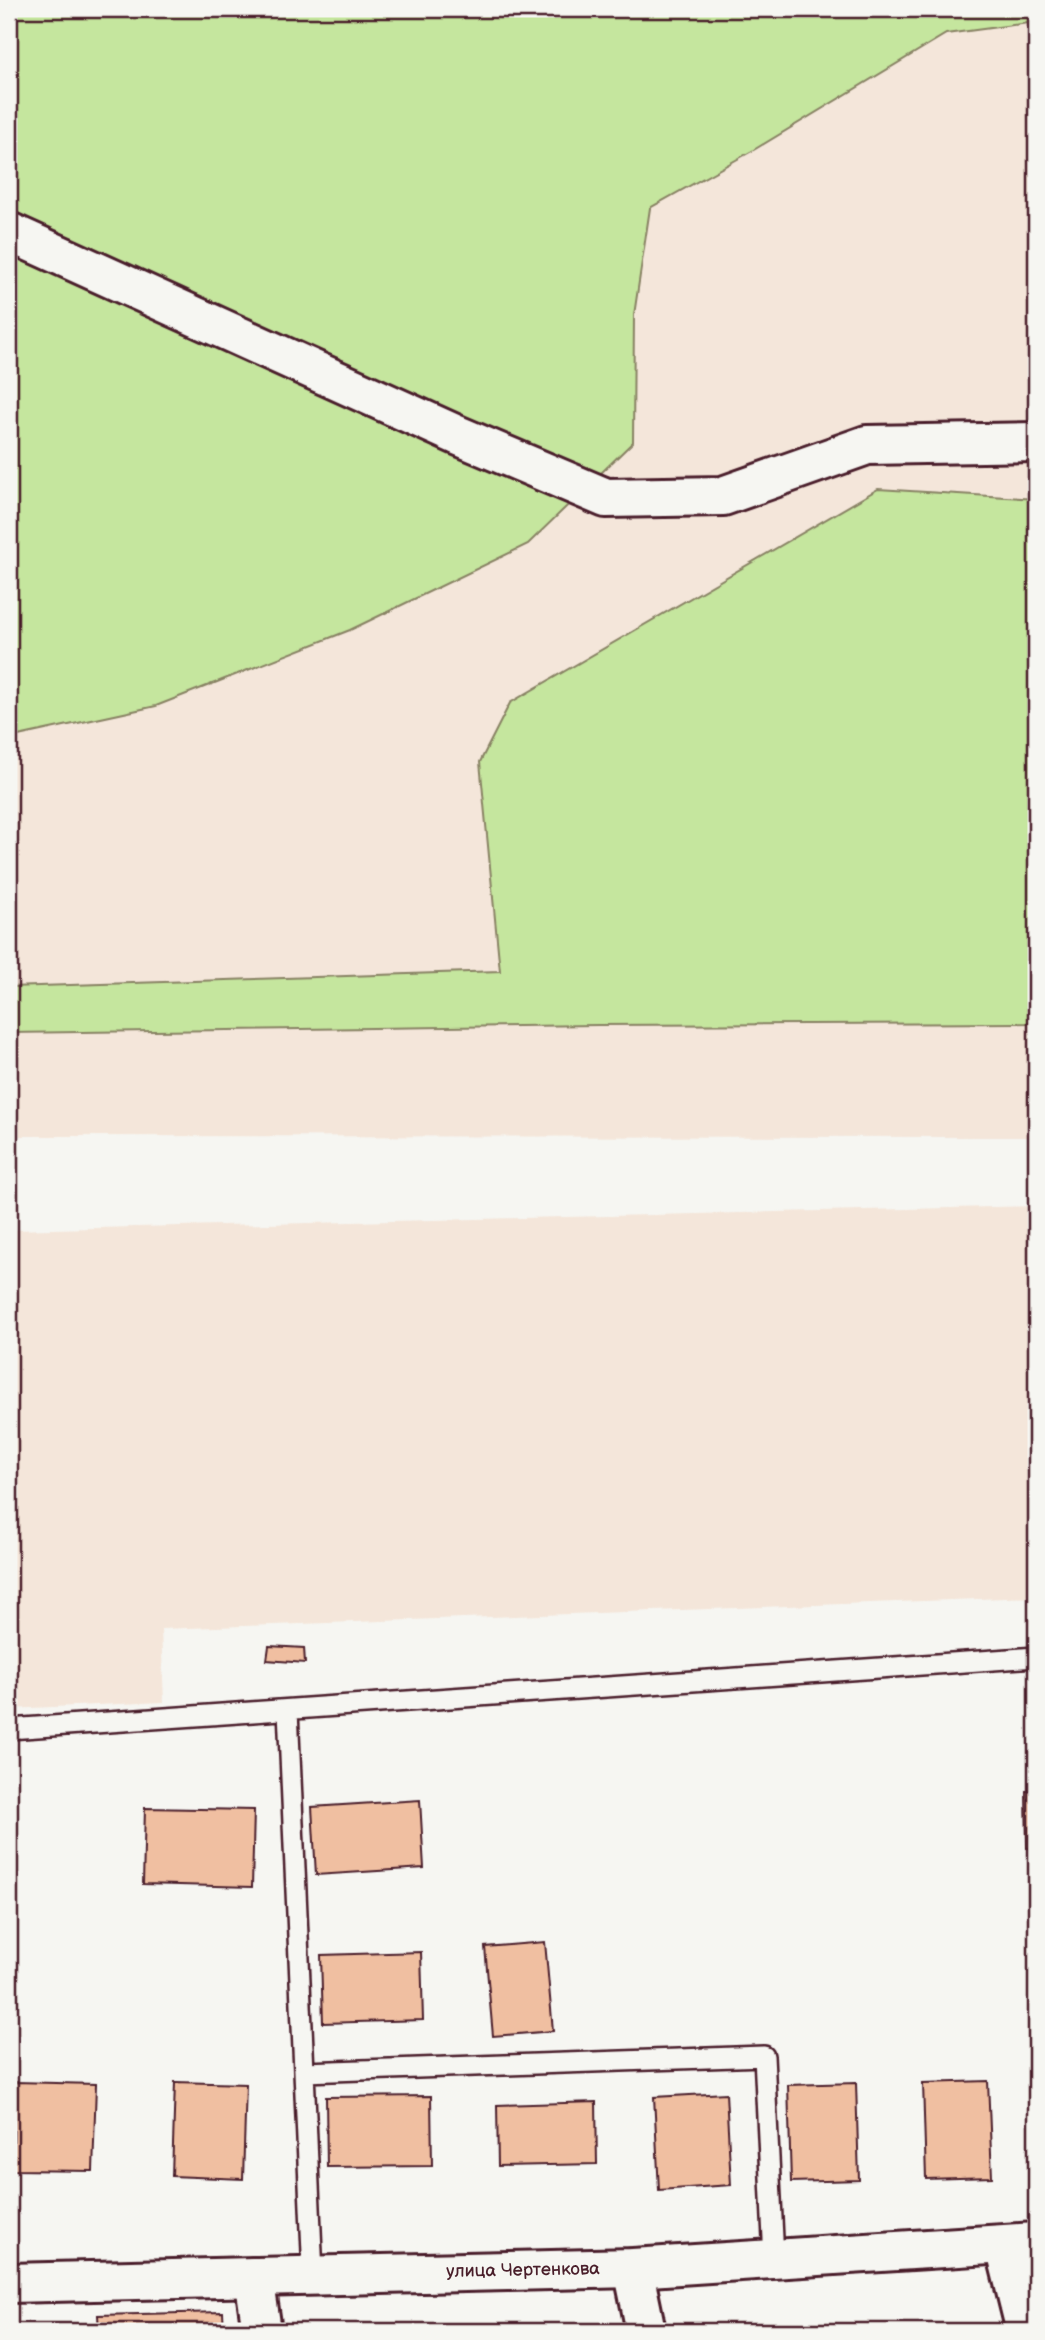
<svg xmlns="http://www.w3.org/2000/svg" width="1045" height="2340" font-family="'Balsamiq Sans',sans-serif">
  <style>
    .built { fill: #f4e6da }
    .green { fill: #c5e69e; stroke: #888264; stroke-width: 2 }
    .building { fill: #f0bfa1; stroke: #4a1f2b; stroke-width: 2 }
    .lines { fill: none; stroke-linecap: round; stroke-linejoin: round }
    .lane-casing { stroke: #4a1f2b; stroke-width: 24 }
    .street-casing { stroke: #4a1f2b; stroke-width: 44 }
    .secondary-casing { stroke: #4a1f2b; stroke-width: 44 }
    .lane { stroke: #f6f6f2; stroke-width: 19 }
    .street { stroke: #f6f6f2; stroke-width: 38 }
    .secondary { stroke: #f6f6f2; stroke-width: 38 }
    .labels { text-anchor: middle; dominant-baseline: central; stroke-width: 5; stroke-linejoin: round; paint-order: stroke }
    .street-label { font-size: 18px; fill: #4a1f2b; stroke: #f6f6f2 }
  </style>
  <rect width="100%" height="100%" fill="#f6f6f2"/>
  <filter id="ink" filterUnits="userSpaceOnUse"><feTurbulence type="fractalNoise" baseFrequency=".0143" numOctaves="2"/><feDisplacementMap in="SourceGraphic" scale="14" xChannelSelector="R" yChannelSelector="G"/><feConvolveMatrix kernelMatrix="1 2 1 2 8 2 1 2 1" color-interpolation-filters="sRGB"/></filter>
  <g filter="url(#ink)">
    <path class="built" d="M9,9H1036V1137L9,1136Z
      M1036,1206V1597L161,1629L164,1702L9,1709V1230Z"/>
    <path class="green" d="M9,9H1036V22L946,34L752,151L650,208L634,315L633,442L528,544L350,630L156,706L9,738Z
      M878,489L1036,499V1023L598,1025L9,1033V987L500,971L480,762L510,703Z"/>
    <path class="building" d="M269,1646L304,1648L305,1663L267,1660Z
      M1026,1791H1036V1848H1027Z
      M420,1800L424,1868L316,1875L312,1807Z
      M145,1808L254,1810L252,1887L143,1884Z
      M545,1942L553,2031L493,2036L485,1947Z
      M421,1952L423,2020L323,2023L321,1955Z
      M988,2081L992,2177L926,2179L923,2083Z
      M15,2082L96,2084L93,2171L13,2170Z
      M175,2082L246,2084L243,2179L172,2176Z
      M856,2083L859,2180L791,2182L788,2085Z
      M726,2093L731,2185L659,2190L654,2097Z
      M431,2096L432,2166L327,2167L326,2097Z
      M596,2102L597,2164L498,2166L497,2105Z
      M223,2312L224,2331H99L98,2315Z"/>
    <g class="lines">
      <g class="lane-casing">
        <path id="lane" d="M288,1710L313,2275
          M9,1729L1036,1657
          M304,2072L764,2056L774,2259"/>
      </g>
      <g class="street-casing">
        <path id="street" d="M9,232L457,435L606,498L723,496L867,445L1036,442
          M1005,2246L1026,2331
          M633,2268L646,2331
          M254,2277L262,2331"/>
      </g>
      <g class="secondary-casing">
        <path id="secondary" d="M9,2283L633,2268L1036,2242"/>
      </g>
      <use href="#lane" class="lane"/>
      <use href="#street" class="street"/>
      <use href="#secondary" class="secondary"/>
    </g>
  </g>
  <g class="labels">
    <g class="street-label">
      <text transform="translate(523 2270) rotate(-1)">улица Чертенкова</text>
    </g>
  </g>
  <rect width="1045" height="2340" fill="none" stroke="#f6f6f2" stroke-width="35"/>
  <rect x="18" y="18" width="1010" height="2305" fill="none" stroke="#4a1f2b" stroke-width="2.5" filter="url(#ink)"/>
</svg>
